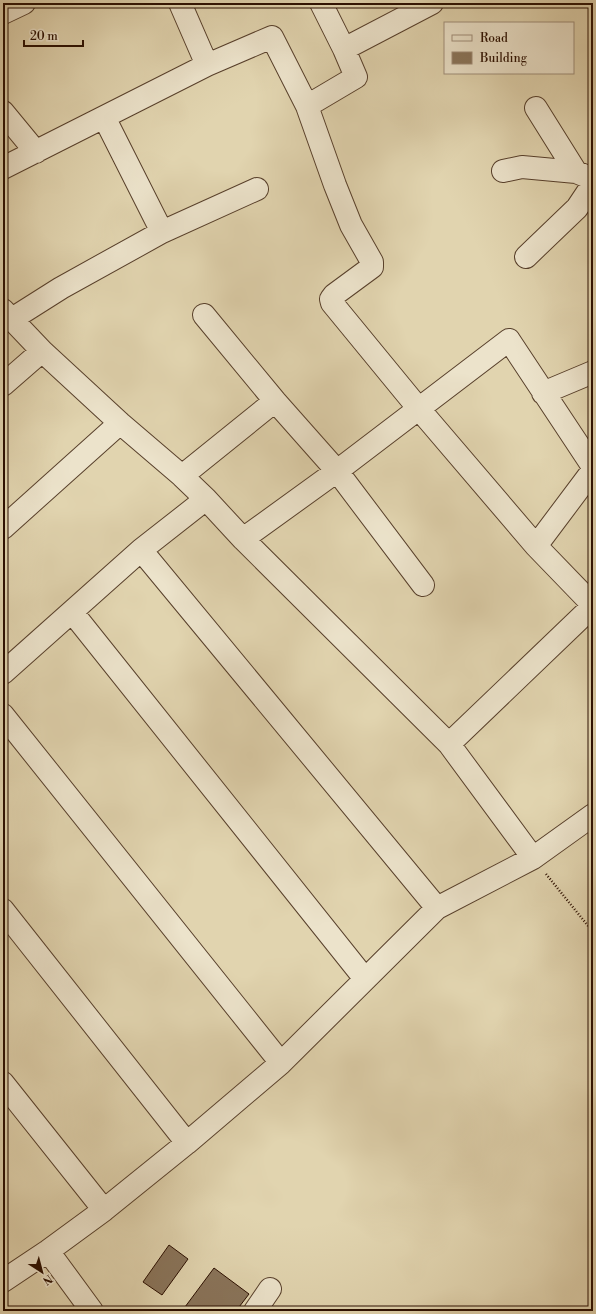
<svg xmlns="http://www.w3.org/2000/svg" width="596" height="1314" font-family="'Libre Bodoni',serif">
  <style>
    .building { fill: #8a755b; stroke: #2b0f01 }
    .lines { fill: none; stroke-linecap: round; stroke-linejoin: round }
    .minor-casing { stroke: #58402c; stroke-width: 24 }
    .path { stroke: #2b0f01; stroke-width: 2.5; stroke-dasharray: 1 2; stroke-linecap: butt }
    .minor { stroke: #ece3cb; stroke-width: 22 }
  </style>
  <rect width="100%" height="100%" fill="#e1d4af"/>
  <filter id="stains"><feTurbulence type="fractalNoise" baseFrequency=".005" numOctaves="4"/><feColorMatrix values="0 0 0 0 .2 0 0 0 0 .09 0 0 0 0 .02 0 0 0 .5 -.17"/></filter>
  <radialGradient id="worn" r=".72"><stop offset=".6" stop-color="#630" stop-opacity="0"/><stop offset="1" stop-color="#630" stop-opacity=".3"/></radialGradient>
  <path class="building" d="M169,1245L188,1259L162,1295L143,1282Z
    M214,1268L249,1294L236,1311H182Z"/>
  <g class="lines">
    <g class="minor-casing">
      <path id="minor" d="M180,3L207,65
        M3,13L24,3
        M344,49L432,3
        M307,106L356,77L344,49L321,3
        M536,108L576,172
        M3,112L36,152
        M104,117L162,232
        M3,168L207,65L272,37L307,106L335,185L351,225L372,262V267L334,295L331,299L332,303L419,409L536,546L593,605
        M503,171L522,167L576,172L593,179
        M526,257L577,208L593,184
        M3,310L42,351L120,423L182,476L206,499L243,539L449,744L533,858
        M204,315L275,401L337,471L423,585
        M12,319L61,288L162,232L257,189
        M3,385L42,351
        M543,393L593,372
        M182,476L275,401
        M3,528L120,423
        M243,539L337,471L509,340L593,467
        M536,546L593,470
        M141,550L437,908
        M72,612L365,979
        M3,673L141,550L206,499
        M3,715L281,1063
        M449,744L593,606
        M3,910L187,1143
        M3,1083L104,1210
        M48,1251L92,1311
        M3,1281L48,1251L104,1210L187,1143L281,1063L437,908L533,858L593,815
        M255,1311L270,1289"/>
    </g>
    <path class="path" d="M546,874L593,932"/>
    <use href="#minor" class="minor"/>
  </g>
  <rect width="596" height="1314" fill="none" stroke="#e1d4af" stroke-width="16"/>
  <rect x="4" y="4" width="588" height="1306" fill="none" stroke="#2b0f01" stroke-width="2"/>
  <rect x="8" y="8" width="580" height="1298" fill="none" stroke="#2b0f01"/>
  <rect x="444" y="22" width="130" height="52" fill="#ece3cb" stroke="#9f8e7a"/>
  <rect x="452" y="35" width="20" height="6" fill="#ece3cb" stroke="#9f8e7a"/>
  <text x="480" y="42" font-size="12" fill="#2b0f01">Road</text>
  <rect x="452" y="52" width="20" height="12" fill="#8a755b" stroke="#9f8e7a"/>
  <text x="480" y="62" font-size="12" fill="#2b0f01">Building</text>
  <g transform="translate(42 1272) rotate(144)" stroke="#ece3cb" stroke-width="3" paint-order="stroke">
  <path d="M0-3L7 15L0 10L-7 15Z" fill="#2b0f01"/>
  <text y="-6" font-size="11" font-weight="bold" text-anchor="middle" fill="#2b0f01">N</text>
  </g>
  <path d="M24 40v6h59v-6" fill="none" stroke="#2b0f01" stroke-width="2"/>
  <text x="30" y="40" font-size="12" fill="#2b0f01" stroke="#ece3cb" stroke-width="3" paint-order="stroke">20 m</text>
  <rect width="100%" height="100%" filter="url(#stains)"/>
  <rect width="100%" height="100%" fill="url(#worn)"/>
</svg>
